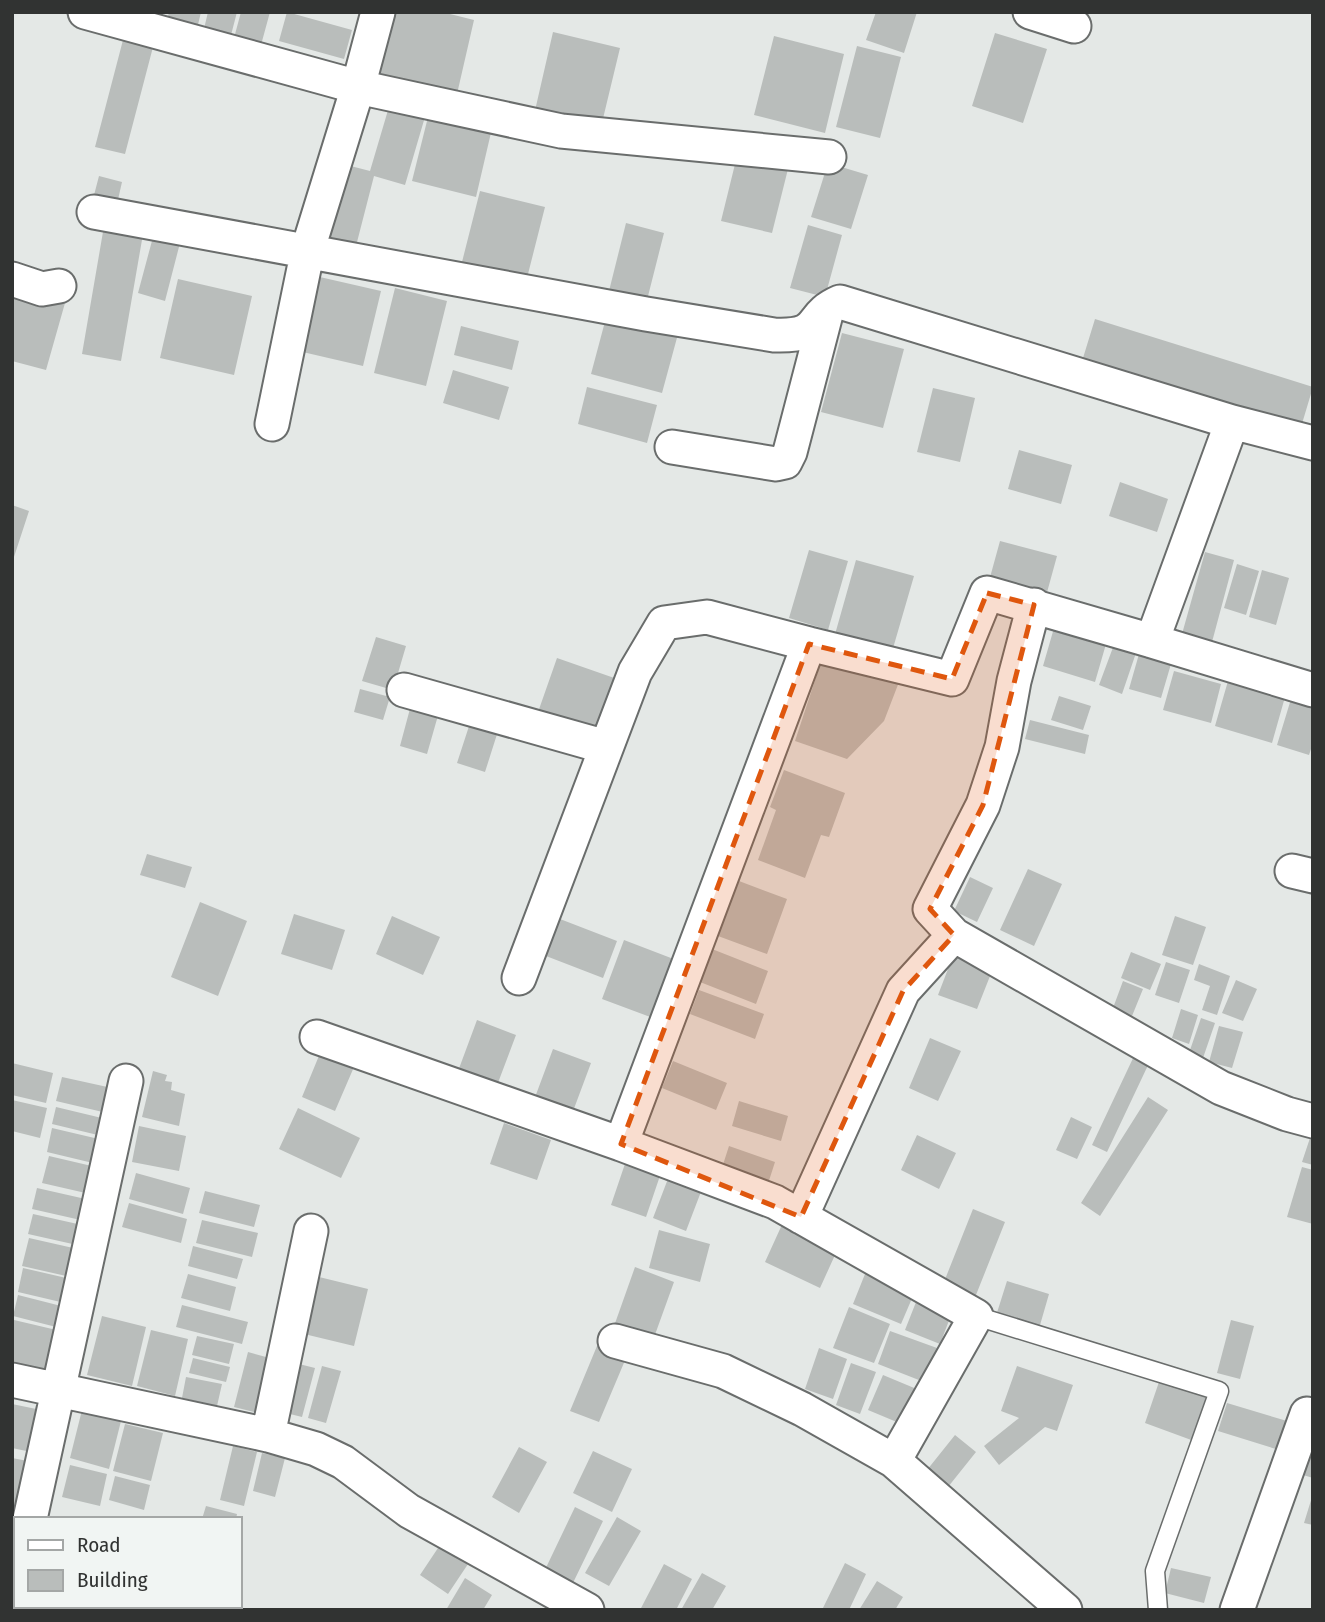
<svg xmlns="http://www.w3.org/2000/svg" width="1325" height="1622" font-family="'Fira Sans Condensed',sans-serif">
  <style>
    .building { fill: #b9bdbb }
    .lines { fill: none; stroke-linecap: round; stroke-linejoin: round }
    .service-casing { stroke: #6a6d6c; stroke-width: 21 }
    .minor-casing { stroke: #6a6d6c; stroke-width: 37 }
    .service { stroke: #fff; stroke-width: 18 }
    .minor { stroke: #fff; stroke-width: 33 }
    .marked { fill: #df570e; fill-opacity: 0.2; stroke: #df570e; stroke-width: 5; stroke-dasharray: 14 9; stroke-linejoin: round }
  </style>
  <rect width="100%" height="100%" fill="#e4e8e6"/>
  <path class="building" d="M169,12H201L197,29L167,21Z
    M208,12H237L230,39L203,33Z
    M241,12H270L261,45L234,38Z
    M287,12L352,30L344,59L279,41Z
    M393,12H442L474,20L457,94L379,76Z
    M876,12H917L904,53L866,40Z
    M553,32L620,48L600,131L534,115Z
    M995,33L1047,49L1023,123L972,106Z
    M774,36L844,54L825,133L754,115Z
    M123,40L153,47L125,154L95,147Z
    M857,46L901,57L880,138L836,127Z
    M391,100L427,110L405,185L374,176L356,246L320,237L339,163L370,171Z
    M430,109L493,124L476,197L412,181Z
    M737,156L788,169L772,233L721,221Z
    M828,163L868,175L851,229L811,217Z
    M99,176L122,182L117,204L93,199Z
    M480,191L545,207L527,278L462,262Z
    M626,223L664,233L645,308L607,299Z
    M808,225L842,235L825,297L790,288Z
    M104,226L143,234L121,361L82,354Z
    M153,237L180,243L165,301L138,293Z
    M311,275L381,291L363,366L294,350Z
    M178,279L252,296L234,375L160,358Z
    M12,288L65,303L46,370L12,361Z
    M395,288L447,301L426,386L374,373Z
    M607,314L678,334L662,393L591,374Z
    M1095,319L1313,387L1301,427L1083,358Z
    M461,326L519,341L512,370L454,355Z
    M842,333L904,349L883,428L821,412Z
    M453,370L509,387L499,420L443,403Z
    M587,387L657,405L647,443L578,424Z
    M933,388L975,398L960,462L917,452Z
    M1019,450L1072,465L1061,504L1008,489Z
    M1120,482L1168,499L1157,532L1109,516Z
    M12,505L29,511L13,560H12Z
    M1000,541L1057,556L1046,596L989,581Z
    M809,550L848,561L828,630L789,618Z
    M1205,552L1234,560L1212,642L1182,634Z
    M856,560L914,576L889,662L832,645Z
    M1237,564L1259,571L1246,615L1224,608Z
    M1262,570L1289,578L1276,625L1249,617Z
    M1054,628L1106,644L1095,682L1043,666Z
    M376,637L406,646L393,690L362,681Z
    M1115,642L1137,650L1122,694L1099,685Z
    M1139,654L1171,664L1161,698L1129,689Z
    M823,656L899,682L884,721L847,759L795,741Z
    M557,658L620,680L600,736L537,715Z
    M1174,671L1221,684L1211,723L1163,710Z
    M1228,681L1285,697L1272,743L1215,726Z
    M360,689L390,697L383,720L354,712Z
    M1059,696L1091,706L1083,730L1051,720Z
    M1291,699L1313,706V743L1309,755L1277,745Z
    M411,705L439,712L427,754L400,746Z
    M471,720L499,728L485,772L457,763Z
    M1030,720L1089,735L1085,754L1025,739Z
    M784,770L845,793L829,837L821,835L805,878L758,860L776,810L770,807Z
    M147,854L192,867L185,888L140,875Z
    M1028,869L1062,884L1034,946L1000,930Z
    M970,877L993,888L977,922L954,911Z
    M739,881L787,899L767,954L718,936Z
    M200,902L247,921L218,996L171,977Z
    M294,914L345,930L332,970L281,954Z
    M392,916L440,937L423,975L376,954Z
    M1175,916L1206,927L1193,965L1162,955Z
    M560,919L617,941L603,978L546,956Z
    M624,940L684,963L661,1021L602,999Z
    M712,949L768,971L756,1004L700,982Z
    M1131,952L1161,964L1150,990L1121,978Z
    M953,956L992,971L977,1009L938,995Z
    M1166,962L1190,970L1179,1003L1155,995Z
    M1199,964L1230,976L1217,1015L1202,1010L1210,986L1194,980Z
    M1236,980L1257,989L1243,1021L1222,1013Z
    M1123,981L1143,989L1132,1016L1113,1008Z
    M699,990L764,1014L755,1039L690,1014Z
    M1181,1009L1198,1015L1189,1044L1172,1038Z
    M1201,1018L1215,1023L1203,1058L1189,1053Z
    M477,1020L516,1035L493,1096L454,1082Z
    M1219,1026L1243,1032L1232,1068L1209,1062Z
    M930,1038L961,1051L938,1101L909,1088Z
    M323,1046L357,1060L335,1111L302,1097Z
    M553,1049L591,1063L569,1122L531,1108Z
    M1135,1054L1150,1061L1107,1152L1092,1145Z
    M673,1061L727,1083L716,1110L662,1088Z
    M12,1063L53,1073L46,1103L12,1095Z
    M153,1071L167,1075L165,1081L172,1082L171,1090L185,1094L179,1126L142,1117Z
    M62,1077L112,1088L107,1113L56,1101Z
    M1148,1097L1168,1110L1100,1216L1081,1203Z
    M12,1100L47,1108L40,1138L12,1131Z
    M739,1101L788,1116L781,1141L732,1126Z
    M56,1107L106,1119L102,1136L52,1124Z
    M298,1108L360,1138L341,1178L279,1149Z
    M1071,1117L1092,1127L1077,1159L1056,1150Z
    M504,1123L551,1140L537,1180L490,1164Z
    M139,1126L186,1136L179,1171L132,1162Z
    M52,1128L103,1140L97,1164L47,1152Z
    M1313,1129V1165L1302,1162Z
    M917,1135L956,1153L939,1189L901,1170Z
    M729,1146L775,1162L765,1193L719,1177Z
    M629,1152L664,1164L646,1217L611,1205Z
    M49,1156L96,1167L90,1194L42,1183Z
    M674,1163L707,1176L686,1231L653,1218Z
    M1302,1167L1313,1170V1224L1287,1217Z
    M136,1173L190,1188L183,1214L129,1199Z
    M37,1188L90,1200L85,1221L32,1209Z
    M205,1191L260,1205L254,1227L199,1213Z
    M129,1203L187,1219L181,1243L122,1227Z
    M973,1209L1005,1222L972,1305L940,1292Z
    M33,1214L82,1225L77,1245L28,1234Z
    M785,1218L840,1244L820,1288L765,1262Z
    M202,1220L258,1233L252,1257L196,1243Z
    M659,1230L710,1244L700,1282L649,1268Z
    M29,1238L82,1250L75,1278L22,1266Z
    M193,1246L243,1259L237,1279L188,1266Z
    M635,1267L674,1282L652,1343L613,1329Z
    M23,1268L75,1280L69,1304L18,1292Z
    M867,1269L916,1289L901,1324L853,1304Z
    M188,1274L236,1287L230,1311L181,1298Z
    M315,1276L368,1289L354,1346L300,1333Z
    M1007,1281L1049,1294L1038,1332L995,1319Z
    M18,1295L69,1308L64,1329L13,1316Z
    M918,1297L953,1310L940,1344L905,1330Z
    M182,1305L248,1322L242,1344L176,1327Z
    M849,1307L890,1324L874,1363L833,1348Z
    M102,1316L146,1327L132,1386L87,1375Z
    M14,1320L65,1332L55,1373L12,1363Z
    M1231,1320L1254,1326L1240,1379L1217,1373Z
    M151,1330L188,1339L175,1396L137,1386Z
    M890,1331L937,1348L924,1382L878,1364Z
    M197,1336L234,1344L229,1364L192,1355Z
    M597,1346L626,1358L599,1422L570,1411Z
    M819,1348L847,1359L833,1399L805,1389Z
    M248,1352L277,1360L262,1414L234,1407Z
    M193,1358L230,1367L226,1382L189,1373Z
    M291,1362L315,1368L302,1417L278,1411Z
    M851,1363L876,1372L860,1414L836,1405Z
    M322,1366L341,1371L326,1423L308,1418Z
    M1017,1366L1073,1385L1057,1431L1045,1427L999,1465L984,1446L1019,1418L1001,1411Z
    M883,1375L919,1390L904,1425L868,1410Z
    M186,1377L222,1384L217,1406L182,1398Z
    M1160,1379L1210,1397L1194,1441L1145,1423Z
    M1227,1403L1287,1421L1279,1450L1218,1431Z
    M12,1404L46,1411L36,1453L12,1448Z
    M82,1410L121,1421L109,1469L70,1458Z
    M125,1424L163,1433L151,1481L113,1471Z
    M1313,1429V1478L1290,1471Z
    M955,1435L976,1452L948,1487L927,1470Z
    M233,1446L257,1452L244,1506L220,1500Z
    M519,1447L547,1462L519,1513L492,1497Z
    M593,1451L632,1469L612,1512L573,1493Z
    M262,1453L285,1458L275,1497L253,1491Z
    M12,1458L33,1462L22,1511L12,1509Z
    M70,1465L107,1474L100,1506L62,1497Z
    M115,1476L150,1485L144,1510L109,1500Z
    M1312,1497H1313V1525L1304,1523Z
    M206,1506L237,1514L236,1519H202Z
    M575,1507L603,1521L571,1587L543,1574Z
    M12,1516L16,1517L13,1547H12Z
    M617,1517L641,1531L609,1586L585,1573Z
    M442,1542L470,1561L448,1594L420,1575Z
    M845,1563L866,1574L849,1610H822Z
    M664,1564L692,1579L676,1610H640Z
    M1171,1568L1211,1577L1204,1603L1165,1593Z
    M702,1573L726,1586L712,1610H681Z
    M465,1578L492,1595L483,1610H446Z
    M877,1581L903,1597L895,1610H859Z
    M39,1606H75L74,1610H38Z"/>
  <g class="lines">
    <g class="service-casing">
      <path id="service" d="M976,1316L1219,1391L1155,1571L1158,1610"/>
    </g>
    <g class="minor-casing">
      <path id="minor" d="M85,12L358,87L378,12
        M1030,12L1074,26
        M94,212L646,314L774,335C825,337 805,317 840,302L1232,422L1152,641L1313,690
        M12,279L42,289L59,286
        M1232,422L1313,443
        M272,424L308,249L358,87L561,131L829,157
        M672,447L776,464L785,462L790,452L827,310
        M404,690L606,747
        M1292,871L1313,876
        M954,935L930,909L983,805L1002,747L1014,681L1034,605
        M519,978L635,672L664,623L707,617L809,644
        M317,1037L621,1144L809,644L952,679L987,593L1152,641
        M621,1144L775,1202L976,1316L894,1461
        M801,1217L903,991L954,935L1221,1088L1287,1114L1313,1121
        M615,1341L723,1371L802,1409L894,1461L1065,1610
        M12,1380L268,1435L316,1449L343,1462L409,1511L587,1610
        M268,1435L311,1231
        M30,1519L126,1081
        M12,1599L16,1583
        M1237,1610L1307,1414L1313,1416"/>
    </g>
    <use href="#service" class="service"/>
    <use href="#minor" class="minor"/>
  </g>
  <path class="marked" d="M987,593L1034,605L983,805L930,909L954,935L903,991L801,1217L621,1144L809,644L952,679Z"/>
  <rect width="1325" height="1622" fill="none" stroke="#313332" stroke-width="28"/>
  <rect x="14" y="1517" width="228" height="91" fill="#f1f5f3" stroke="#a4a7a6" stroke-width="2"/>
  <rect x="28" y="1540" width="35" height="10" fill="#ffffff" stroke="#a4a7a6" stroke-width="2"/>
  <text x="77" y="1552" font-size="21" fill="#313332">Road</text>
  <rect x="28" y="1570" width="35" height="21" fill="#b9bdbb" stroke="#a4a7a6" stroke-width="2"/>
  <text x="77" y="1587" font-size="21" fill="#313332">Building</text>
</svg>
